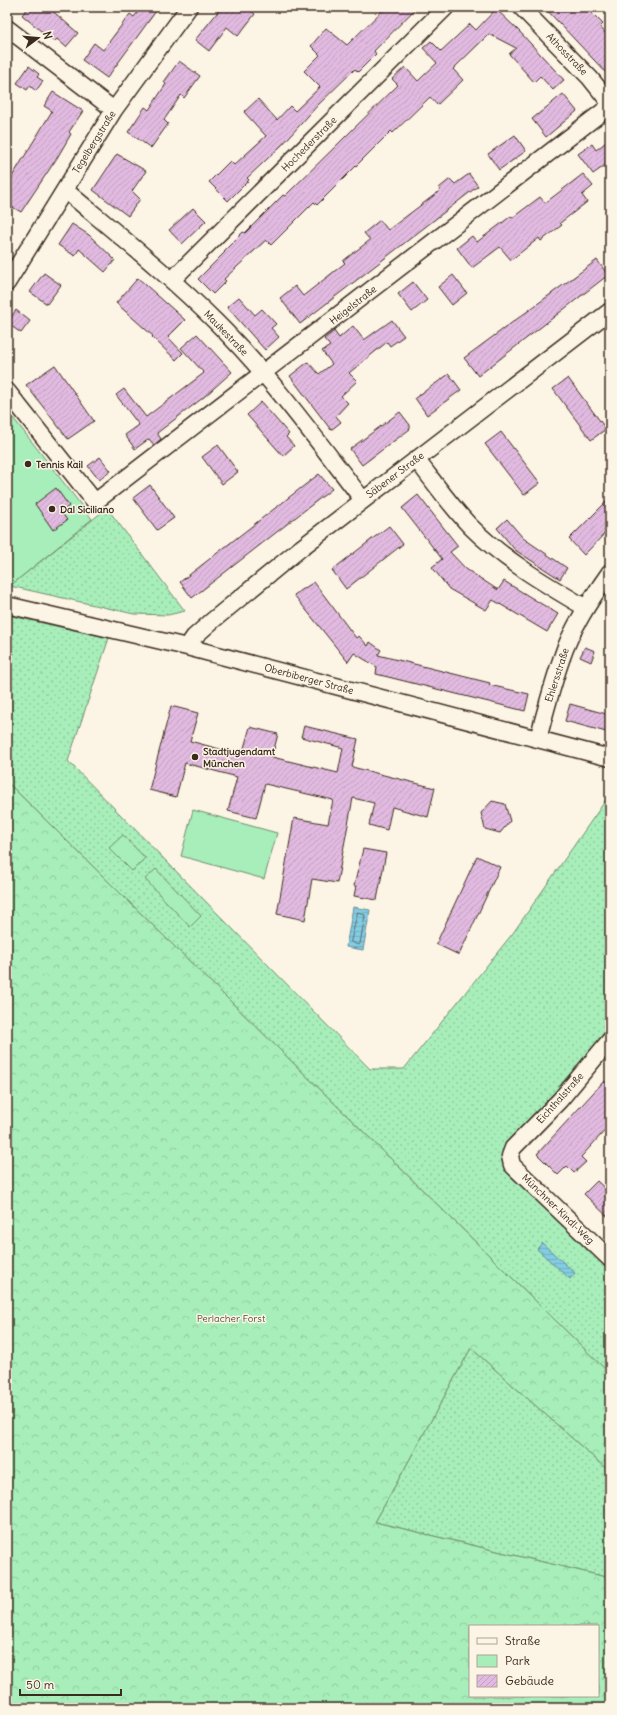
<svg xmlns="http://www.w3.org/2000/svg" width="617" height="1715" font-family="Delius,sans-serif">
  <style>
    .green { fill: url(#green-dots); stroke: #718c6c }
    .forest { fill: url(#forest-crowns); stroke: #718c6c; fill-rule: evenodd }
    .pitch { fill: #a7eeba; stroke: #718c6c }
    .water { fill: url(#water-rules); stroke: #668c95 }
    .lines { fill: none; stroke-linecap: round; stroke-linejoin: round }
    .shore { stroke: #586b6d; stroke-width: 1 }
    .building { fill: url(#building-hatch); stroke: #3b2a1e }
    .street-casing { stroke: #3b2a1e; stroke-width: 19 }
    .street { stroke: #fcf5e5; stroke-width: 16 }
    .poi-dot { fill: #3b2a1e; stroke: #fcf5e5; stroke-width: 1.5 }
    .labels { text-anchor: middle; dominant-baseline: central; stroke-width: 3; stroke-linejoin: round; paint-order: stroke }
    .street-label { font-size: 10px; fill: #3b2a1e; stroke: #fcf5e5 }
    .poi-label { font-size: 10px; font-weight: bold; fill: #3b2a1e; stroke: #fcf5e5; text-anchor: start }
    .park-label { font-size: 10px; fill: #51513d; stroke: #fcf5e5 }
  </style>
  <defs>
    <pattern id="green-dots" width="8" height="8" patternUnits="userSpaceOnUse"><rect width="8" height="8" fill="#a7eeba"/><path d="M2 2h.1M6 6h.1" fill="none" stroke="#91cc9f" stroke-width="1.8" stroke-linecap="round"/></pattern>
    <pattern id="forest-crowns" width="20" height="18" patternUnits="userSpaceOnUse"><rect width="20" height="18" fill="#a7eeba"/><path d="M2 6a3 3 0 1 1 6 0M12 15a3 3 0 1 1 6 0" fill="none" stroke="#91cc9f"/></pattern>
    <pattern id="water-rules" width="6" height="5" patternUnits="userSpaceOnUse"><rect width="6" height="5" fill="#83cde4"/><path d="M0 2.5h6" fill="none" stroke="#72b0c3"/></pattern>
    <pattern id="building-hatch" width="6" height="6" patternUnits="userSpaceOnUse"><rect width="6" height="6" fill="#e2bae1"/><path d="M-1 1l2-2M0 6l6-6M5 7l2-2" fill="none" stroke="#c3a0c1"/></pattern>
  </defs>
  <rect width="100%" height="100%" fill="#fcf5e5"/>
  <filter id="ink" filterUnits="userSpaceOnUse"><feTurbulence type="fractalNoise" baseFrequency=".025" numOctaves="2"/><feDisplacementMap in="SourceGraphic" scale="8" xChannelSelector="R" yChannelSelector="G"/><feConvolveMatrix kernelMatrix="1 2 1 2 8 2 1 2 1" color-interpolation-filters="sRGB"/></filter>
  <g filter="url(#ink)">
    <path class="green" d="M107,508L185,611L168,615L134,614L10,586Z
      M7,615L109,638L68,761L370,1069H404L513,933L610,794V1026L555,1094L515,1133L504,1151L502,1162L509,1175L610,1271V1374L7,782Z
      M471,1348L610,1472V1578L375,1522Z"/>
    <path class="forest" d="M7,782L610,1374V1472L471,1348L375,1522L610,1578V1708H7ZM470,1626H598V1696H470Z"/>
    <path class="pitch" d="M7,410L92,519L10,586L7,585Z
      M193,810L277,833L264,879L181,856Z
      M123,835L145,858L132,871L109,848Z
      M156,869L201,916L190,927L145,879Z"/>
    <path class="water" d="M353,907L370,910L363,950L346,947Z
      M542,1243L575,1273L570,1279L537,1249Z"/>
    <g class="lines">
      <path class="shore" d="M358,912L365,915L360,944L358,945L351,942Z"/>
    </g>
    <path class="building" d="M29,7H48L78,33L66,47L57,39L54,42L22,15Z
      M142,7H159L107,78L82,60L94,43L103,50L130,14L134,17Z
      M222,7H247L255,14L238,36L227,27L209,51L195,40Z
      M386,7H417L374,51L376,54L358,72L355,69L317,106L282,145L247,178L249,180L228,201L209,182L230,161L234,165L266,136L244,112L258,99L277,120L290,106L295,111L320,87L304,71L320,55L311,46L326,28L347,45Z
      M544,7H586L603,24L600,27L610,38V77Z
      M496,9L519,31L564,80L553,90L540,76L534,82L509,54L516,48L489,34L453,69L463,80L437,105L430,97L393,133L391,131L317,205L314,202L271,245L266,240L224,279L226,281L213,294L198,279L225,252L224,251L243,232L245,233L283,195L285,196L398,85L392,79L405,67L418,81L437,63L423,48L431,41L441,51L470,24L476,30Z
      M179,61L200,76L184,98L181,95L164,120L168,124L151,148L128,132L145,107L149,110L166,84L164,82Z
      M29,66L39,74L37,77L43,81L36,91L30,86L27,90L17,83Z
      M53,92L83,111L69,132L71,134L57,158L21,212L7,204V185L52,111L44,106Z
      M563,94L577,111L546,137L532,119Z
      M515,135L526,151L499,170L488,154Z
      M610,139V162L593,174L578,154L592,144L596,150Z
      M117,154L146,171L132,191L140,199L128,216L93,190Z
      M469,174L478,186L300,324L280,298L295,286L303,296L345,263L343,261L370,240L364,233L380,220L388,230L441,190L439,188L450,179L455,184Z
      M583,174L593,186L582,195L587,202L560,223L562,225L541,241L539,238L511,260L500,247L472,268L457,248L472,236L477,242L511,216L512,218L540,197L545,203Z
      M193,208L206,221L182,244L169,230Z
      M72,224L89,235L115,260L105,272L79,249L75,256L58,245Z
      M597,260L608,275L478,376L464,358Z
      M44,273L61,285L47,304L30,292Z
      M453,275L467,293L452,305L438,287Z
      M138,278L185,320L168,337L183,353L176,360L152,337L153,336L116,303Z
      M413,282L427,300L412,312L398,294Z
      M239,297L255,315L262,309L276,324L271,328L279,337L265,350L227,307Z
      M16,310L30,321L21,333L7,323Z
      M392,320L404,336L390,346L387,342L349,373L357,381L341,396L348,403L336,416L341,422L331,430L290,376L308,362L319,374L332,364L322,351L330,346L324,339L334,331L339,338L353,326L364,340Z
      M197,334L232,372L204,397L157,433L161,439L154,445L149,439L135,449L125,435L139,425L116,395L124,389L146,417L204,373L181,348Z
      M55,365L94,421L68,439L26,385Z
      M449,374L461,390L427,415L415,398Z
      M568,378L606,429L591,440L553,389Z
      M261,402L289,434L286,437L294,446L283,456L247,415Z
      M400,412L410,425V429L362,465L350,449Z
      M501,432L540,483L524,495L485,444Z
      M218,445L238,472L222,484L202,457Z
      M100,457L111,471L99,480L88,466Z
      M319,474L332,489L192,598L180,582Z
      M150,485L174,518L157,530L133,498Z
      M56,488L69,506L61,512L67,520L53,530L35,504Z
      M418,495L458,546L450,552L466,569L498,590L504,581L558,614L547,632L493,600L486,610L449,589L432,567L442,559L402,508Z
      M610,498V528L584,555L569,539Z
      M507,519L523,538L567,568L560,579L515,550L497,528Z
      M389,526L403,544L346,589L332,570Z
      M314,582L356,638L359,636L368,646L370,642L381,650L378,655L490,683L489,685L529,694L525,711L376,674L377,667L354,653L348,662L294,595Z
      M585,647L595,651L591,662L580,657Z
      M570,704L610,715V733L565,721Z
      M171,706L198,713L190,741L242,755L250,727L278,734L272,757L338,773L343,748L301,737L304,726L358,739L352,767L435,788L428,817L392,807L387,830L369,825L374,803L353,798L337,883L312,879L305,920L277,914L294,818L328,824L333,800L265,784L256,818L228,811L237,777L185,763L176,797L149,790Z
      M492,801L505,804L510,821L500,833L485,829L481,813Z
      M363,849L386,853L377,900L354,896L356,886H354Z
      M477,856L500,867L459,955L436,944Z
      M604,1081L610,1086V1125L581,1157L586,1162L574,1173L567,1166L558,1175L537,1154Z
      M597,1181L610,1193V1219L584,1194Z"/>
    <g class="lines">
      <g class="street-casing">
        <path id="street" d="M521,7L590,78L610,103
          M7,28L114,110
          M65,190C116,233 169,275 217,323C272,378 316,439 363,500
          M172,280L446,7
          M7,283L114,110L189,7
          M7,391L95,502L610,106
          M416,459C434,482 450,505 470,526C504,560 545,584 586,608
          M7,605L187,647L610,758
          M187,647L194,637L212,621L301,548L610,311
          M538,739C545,713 552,686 561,660C571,629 591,599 610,572
          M610,1040L560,1100L513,1148L510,1156L512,1165L610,1259"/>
      </g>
      <use href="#street" class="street"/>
    </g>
  </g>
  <g class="poi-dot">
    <circle cx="28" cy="464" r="4"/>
    <circle cx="52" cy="509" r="4"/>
    <circle cx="195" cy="757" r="4"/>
  </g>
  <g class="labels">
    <g class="street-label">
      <text transform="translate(567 54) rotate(46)">Athosstraße</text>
      <text transform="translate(94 142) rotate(-58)">Tegelbergstraße</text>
      <text transform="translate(309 144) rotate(-45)">Hochederstraße</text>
      <text transform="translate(353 305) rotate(-38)">Heigelstraße</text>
      <text transform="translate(226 333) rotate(46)">Maukestraße</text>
      <text transform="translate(395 475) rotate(-37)">Säbener Straße</text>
      <text transform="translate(557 675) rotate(-72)">Ehlersstraße</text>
      <text transform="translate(309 679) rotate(15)">Oberbiberger Straße</text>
      <text transform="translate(560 1098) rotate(-48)">Eichthalstraße</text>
      <text transform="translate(558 1209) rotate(44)">Münchner-Kindl-Weg</text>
    </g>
    <g class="poi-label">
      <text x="36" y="464">Tennis Kail</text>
      <text x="60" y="509">Dal Siciliano</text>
      <text x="203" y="751">Stadtjugendamt<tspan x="203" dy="12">München</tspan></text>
    </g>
    <g class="park-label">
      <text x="231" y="1318">Perlacher Forst</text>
    </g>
  </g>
  <rect width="617" height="1715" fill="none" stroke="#fcf5e5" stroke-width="24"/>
  <rect x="12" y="12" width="593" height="1691" fill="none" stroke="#3b2a1e" stroke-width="1.5" filter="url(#ink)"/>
  <rect x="469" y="1625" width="130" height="72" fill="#fcf5e5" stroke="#afa495"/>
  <rect x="477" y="1638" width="20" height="6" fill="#fcf5e5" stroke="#afa495"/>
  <text x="505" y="1645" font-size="12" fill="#3b2a1e">Straße</text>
  <rect x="477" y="1655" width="20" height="12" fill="#a7eeba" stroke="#afa495"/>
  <text x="505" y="1665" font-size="12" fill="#3b2a1e">Park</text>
  <rect x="477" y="1675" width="20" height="12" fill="url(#building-hatch)" stroke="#afa495"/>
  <text x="505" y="1685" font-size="12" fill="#3b2a1e">Gebäude</text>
  <g transform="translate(38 38) rotate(74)" stroke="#fcf5e5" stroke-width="3" paint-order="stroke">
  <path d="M0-3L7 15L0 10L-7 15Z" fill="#3b2a1e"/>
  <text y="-6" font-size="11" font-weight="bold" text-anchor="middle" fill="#3b2a1e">N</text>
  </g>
  <path d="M20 1689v6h101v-6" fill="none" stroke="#3b2a1e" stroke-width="2"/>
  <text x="26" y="1689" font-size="12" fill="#3b2a1e" stroke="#fcf5e5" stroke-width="3" paint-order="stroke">50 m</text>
</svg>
